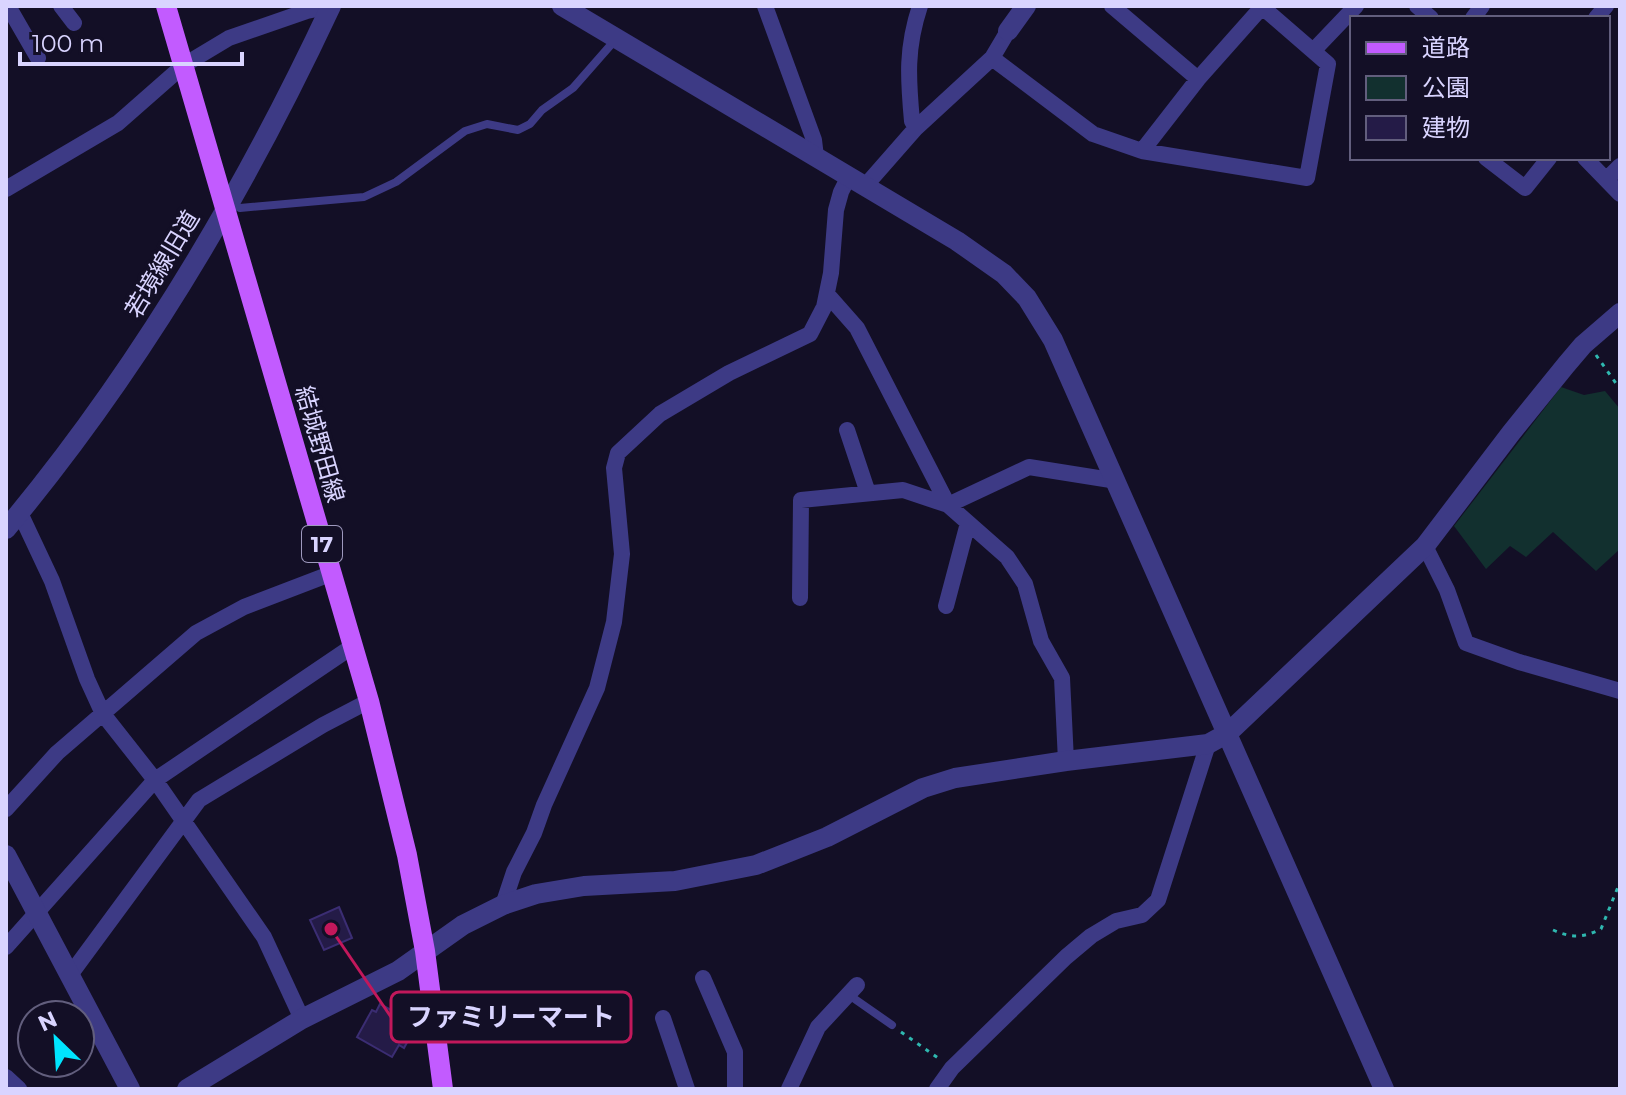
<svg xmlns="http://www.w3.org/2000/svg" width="1626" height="1095" font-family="Montserrat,'Noto Sans JP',sans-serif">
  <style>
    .green { fill: #12302f }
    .building { fill: #241b47; stroke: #3b2d73; stroke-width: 2 }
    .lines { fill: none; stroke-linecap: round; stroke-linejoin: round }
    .path { stroke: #2fb8b0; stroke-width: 3; stroke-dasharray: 4 6; stroke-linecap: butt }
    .service { stroke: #3d3a85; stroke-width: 8 }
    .minor { stroke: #3d3a85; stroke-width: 16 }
    .tertiary { stroke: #3d3a85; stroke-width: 20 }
    .primary { stroke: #c25bff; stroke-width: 20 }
    .labels { text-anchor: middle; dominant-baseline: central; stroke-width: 7; stroke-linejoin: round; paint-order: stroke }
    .shield { fill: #130f26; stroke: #9e99be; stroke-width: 2 }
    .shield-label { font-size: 22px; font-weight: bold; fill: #d9d4ff }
    .street-label { font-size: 24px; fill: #d9d4ff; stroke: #130f26 }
    .leader { fill: none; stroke: #c2185b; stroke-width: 3 }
    .callout-dot { fill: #c2185b; stroke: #130f26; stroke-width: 3 }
    .callout { fill: #130f26; stroke: #c2185b; stroke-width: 3 }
    .callout-label { font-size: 26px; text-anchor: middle; font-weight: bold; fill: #d9d4ff }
  </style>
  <rect width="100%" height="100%" fill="#130f26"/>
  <path class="green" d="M1561,387L1584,395L1605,391L1620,409V549L1596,571L1553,532L1526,557L1510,546L1486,569L1454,526Z"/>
  <path class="building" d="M339,907L352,938L324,950L310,920Z
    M380,1004L411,1021L406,1032L411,1035L404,1048L399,1045L392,1057L357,1037L372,1010L376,1012Z"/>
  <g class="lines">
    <path class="path" d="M1596,355L1620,389
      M1553,930C1571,938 1583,938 1601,929L1620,882
      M901,1032L941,1060"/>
    <path class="service" d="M240,208L364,197L396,182L465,131L487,124L518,130L530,124L542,110L573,88L616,39
      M849,995L892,1025"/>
    <path class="minor" d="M8,6L38,58
      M61,6L74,23
      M765,6L814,140L816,157
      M1112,6L1198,79
      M1417,6L1431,18
      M1473,18L1482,6
      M1596,18L1606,6
      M1314,50L1356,6
      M992,58L1093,134L1142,151L1307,178L1328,64L1261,6
      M916,128L912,121C908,78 906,48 920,6
      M1142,151L1198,79L1262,7
      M1486,158L1525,188L1549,158
      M1585,158L1620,194
      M1607,179L1620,166
      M866,185L916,128L992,58L1008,31
      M6,189L118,123L184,65L229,38L307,11L331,6
      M827,294L857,328L948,505L1007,557L1025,584L1041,641L1062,678L1066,761
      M847,430L868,493
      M20,513L52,581L87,679L103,714L155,780L264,937L302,1019
      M1425,546L1447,590L1466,643L1519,662L1620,691
      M800,598L801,500L903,490L948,505L1029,467L1117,481
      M946,606L968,523
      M6,809L57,753L196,633L244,607L330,574
      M503,905L514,872L534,833L544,805L597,688L605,657L614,622L622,554L614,468L618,453L660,414L729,373L810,334L824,307L831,273L836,210L841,192L849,176
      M6,947L155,780L353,646
      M70,975L199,800L323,725L369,701
      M703,978L735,1052V1089
      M663,1018L687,1089
      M6,1077L19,1089
      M789,1089L818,1027L857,985
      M937,1089L952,1068L1066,957L1091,936L1116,921L1142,915L1158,900L1208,744"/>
    <path class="tertiary" d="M562,6L957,241L1004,274L1027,298L1053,340L1384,1089
      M1008,31L1026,6
      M6,529C138,371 244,192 331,6
      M6,855L130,1089
      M187,1089L302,1019L398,971L463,925L503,905L536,894L584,886L675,881L756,865L827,837L923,788L955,778L1066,761L1208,744L1228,733L1425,546L1511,433L1566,365L1583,345L1620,313"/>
    <path class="primary" d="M166,6L369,701L407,855L425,951L443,1089"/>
  </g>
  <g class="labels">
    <rect class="shield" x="302" y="526" width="40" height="36" rx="6"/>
    <g class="shield-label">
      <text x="322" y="544">17</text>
    </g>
    <g class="street-label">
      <text transform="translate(162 264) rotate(-59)">若境線旧道</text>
      <text transform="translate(320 444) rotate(74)">結城野田線</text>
    </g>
  </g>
  <path class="leader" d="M331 929L391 1017"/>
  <circle class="callout-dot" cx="331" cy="929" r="8"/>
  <rect class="callout" x="391" y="992" width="240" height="50" rx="8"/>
  <g class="callout-label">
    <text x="511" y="1026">ファミリーマート</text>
  </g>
  <rect width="1626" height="1095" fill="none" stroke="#d9d4ff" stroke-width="16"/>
  <rect x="1350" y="16" width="260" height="144" fill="#130f26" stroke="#625e7d" stroke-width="2"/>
  <rect x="1366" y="42" width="40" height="12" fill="#c25bff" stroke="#625e7d" stroke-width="2"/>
  <text x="1422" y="56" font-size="24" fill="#d9d4ff">道路</text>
  <rect x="1366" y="76" width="40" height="24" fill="#12302f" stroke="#625e7d" stroke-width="2"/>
  <text x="1422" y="96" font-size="24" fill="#d9d4ff">公園</text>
  <rect x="1366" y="116" width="40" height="24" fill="#241b47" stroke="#625e7d" stroke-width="2"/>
  <text x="1422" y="136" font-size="24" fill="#d9d4ff">建物</text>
  <g transform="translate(56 1039) rotate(335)"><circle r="38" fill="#130f26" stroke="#625e7d" stroke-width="2"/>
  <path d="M0-6L14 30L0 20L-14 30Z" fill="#00e5ff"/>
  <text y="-12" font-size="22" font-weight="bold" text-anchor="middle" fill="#d9d4ff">N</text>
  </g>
  <path d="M20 52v12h222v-12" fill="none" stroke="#d9d4ff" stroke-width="4"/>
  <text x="32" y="52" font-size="24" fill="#d9d4ff" stroke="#130f26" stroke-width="6" paint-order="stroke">100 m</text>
</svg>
